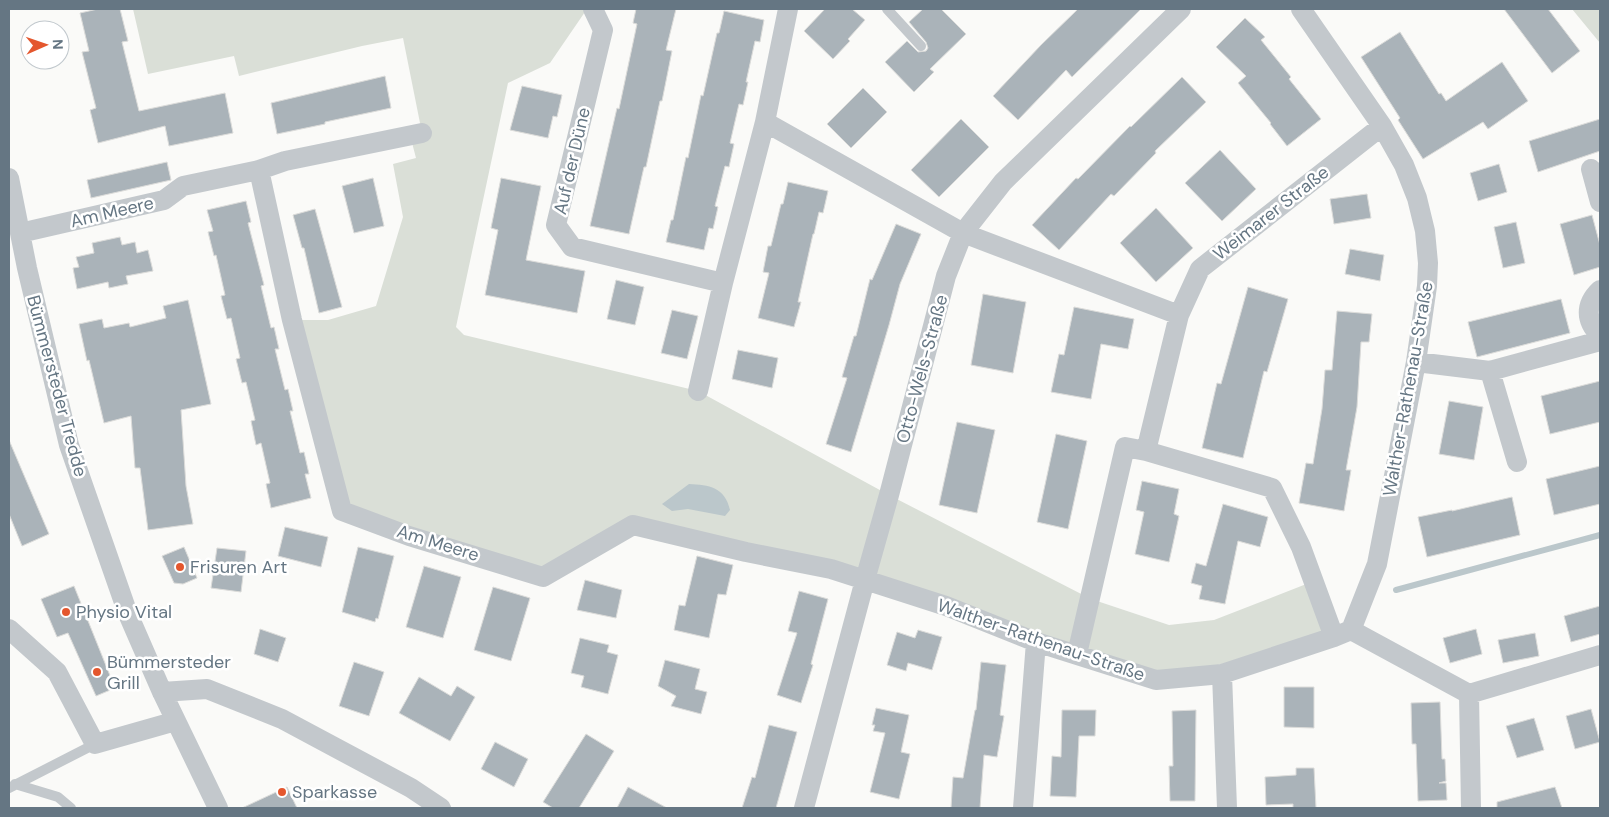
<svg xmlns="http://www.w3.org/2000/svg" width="1609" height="817" font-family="'DM Sans',sans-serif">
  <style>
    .green { fill: #dadfd7 }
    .water { fill: #bbc7cb }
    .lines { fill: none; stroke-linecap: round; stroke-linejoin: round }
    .stream { stroke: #bbc7cb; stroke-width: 6 }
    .building { fill: #aab3b9; stroke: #dcdcda }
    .lane { stroke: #c3c8cc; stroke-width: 10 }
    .street { stroke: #c3c8cc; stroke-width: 20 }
    .poi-dot { fill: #e4572e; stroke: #fff; stroke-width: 2 }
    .labels { text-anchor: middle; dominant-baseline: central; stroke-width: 5; stroke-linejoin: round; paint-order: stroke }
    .street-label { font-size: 18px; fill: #657683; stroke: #fff }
    .poi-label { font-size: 18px; fill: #657683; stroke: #fff; text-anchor: start }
  </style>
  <rect width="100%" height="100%" fill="#fafaf8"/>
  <path class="green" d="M133,9H587L550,63L508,83L456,327L464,335L698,391L889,495L1091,599L1169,625L1214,620L1314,581L1334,637L1156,680L946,606L633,525L543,577L342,511L292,320H328L376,306L403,217L393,164L416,158L410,135L422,133L403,38L362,46L239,76L234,56L148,74Z
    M1572,9H1600V43Z"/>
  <path class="water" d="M689,484C709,485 725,487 730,510L725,516L688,509L672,511L662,504Z"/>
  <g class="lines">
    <path class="stream" d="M1396,590L1600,535"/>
  </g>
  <path class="building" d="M98,9H120L128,41L122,42L139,111L225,93L233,133L169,146L165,126L98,143L90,110L96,108L82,52L89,51L80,13Z
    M636,9H676L666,50L672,51L662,101H660L646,167H644L629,234L590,226L617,108L619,109L637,24L633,23Z
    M825,9H852L865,20L848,39L850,41L833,59L804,31Z
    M923,9H941L966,34L930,69L934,72L914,92L885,62L907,41L918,52L926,51L928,48L926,42L909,22Z
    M1078,9H1141L1072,77L1066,70L1018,120L993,96L1041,45Z
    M1504,9H1548L1580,51L1552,73Z
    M724,11L764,20L760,42L755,41L746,82H748L743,105L739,104L730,143L734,144L729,167L725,166L715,206L718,207L713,229L709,228L704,250L666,242L671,220H673L686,157L688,158L701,95L703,96L717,33H719Z
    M1245,18L1265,37L1261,40L1291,77L1289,79L1321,119L1287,146L1270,124L1271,123L1238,83L1246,76L1216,47Z
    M1400,32L1439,94L1441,93L1446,101L1502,62L1528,101L1488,129L1483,122L1423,159L1398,120L1400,118L1361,57Z
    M385,76L391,108L325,122V124L277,134L271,103Z
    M1182,77L1206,102L1155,151L1156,153L1114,196L1111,194L1059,250L1032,225L1076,178L1078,179L1130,126L1131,127Z
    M522,86L562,95L557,117L553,116L548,138L510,130Z
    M863,88L887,112L851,148L827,124Z
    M961,119L989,147L939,197L911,170Z
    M1600,119V151L1538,172L1529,141Z
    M1220,150L1256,189L1222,221L1185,183Z
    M167,162L171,180L91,198L87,180Z
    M1499,164L1507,192L1478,201L1470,173Z
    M373,178L384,226L354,233L342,186Z
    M501,178L541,186L526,260L585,271L577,313L485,295L498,230L491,228Z
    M788,182L828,191L823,213L819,212L814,234H813L798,302H801L794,327L758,318L769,273L763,272L768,246H771L781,204H783Z
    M1367,194L1371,218L1334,224L1330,199Z
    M246,201L251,222L248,223L264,285L261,286L271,328L274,327L279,349H275L285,390L288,389L293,411H290L300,453L304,452L309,474H305L311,498L271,508L266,484L270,483L261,443L256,445L251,421L255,420L246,382L242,383L236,359L240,358L231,318L227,319L221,296L225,295L216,255L214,256L208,232L213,231L207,210Z
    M1156,208L1193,248L1156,282L1120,243Z
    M315,209L342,307L319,313L304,248H302L293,215Z
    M1592,215L1600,245V267L1574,275L1560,224Z
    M1516,222L1525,263L1503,268L1494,227Z
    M896,224L921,234L900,284L889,325L851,452L826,444L847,378L842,377L854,336H856L870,279L872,280Z
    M120,237L122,245L135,242L137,253L148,250L153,271L126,276L128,284L109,288L108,282L77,289L73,268L79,267L76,257L94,253L92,243Z
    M1350,249L1384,255L1380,281L1345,274Z
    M616,280L644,287L635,325L607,319Z
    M1248,287L1288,299L1267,372L1264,371L1243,458L1202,448L1217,383L1221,384Z
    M983,294L1026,302L1013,373L971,365Z
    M1561,299L1570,333L1477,357L1468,322Z
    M188,300L211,404L181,410L186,486L193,524L148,530L140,468H135L131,416L104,423L89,360L87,361L79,324L102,319L104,328L129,323L130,327L166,318L163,306Z
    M1074,307L1134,319L1128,349L1101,344L1091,399L1051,392L1059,354L1064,355Z
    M672,310L698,316L687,359L661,353Z
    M1337,311L1372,314L1369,342H1361L1357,407L1346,470H1351L1344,511L1299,503L1306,463L1313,464L1322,409L1325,370H1332Z
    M738,350L778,358L772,388L732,379Z
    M1600,381V422L1550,434L1541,396Z
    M1449,401L1483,407L1474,460L1439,454Z
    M957,422L995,430L977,513L939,505Z
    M1056,434L1087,441L1068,529L1037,522Z
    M9,440L49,534L22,546L9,514Z
    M1600,466V504L1554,515L1546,479Z
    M1142,481L1179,489L1174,514L1179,516L1169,562L1135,554L1144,512L1136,510Z
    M1512,497L1520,535L1427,557L1418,517L1452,510V511Z
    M1223,504L1268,517L1260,547L1238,541L1225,604L1199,599L1202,586L1191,583L1196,563L1206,566Z
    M285,527L328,537L321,567L278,556Z
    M184,547L197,578L183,584L174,583L162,556Z
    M358,547L394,556L378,619L376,618L375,622L342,612Z
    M217,548L246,551L241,592L211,588Z
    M697,556L733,565L726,595L718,594L709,638L674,630L679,605L685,606Z
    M424,566L461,577L443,638L406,627Z
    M585,580L622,590L616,618L577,610Z
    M74,586L115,688L96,696L68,633L57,637L41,599Z
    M493,587L530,598L511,661L474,650Z
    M799,591L828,599L811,664L813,665L801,703L777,695L797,633L788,631Z
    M1600,606V634L1571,642L1564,616Z
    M260,629L286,638L278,662L254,654Z
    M1476,629L1482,654L1450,663L1443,638Z
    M918,630L942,637L932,670L908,663L906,671L887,665L897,632L915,638Z
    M1535,633L1539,656L1503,663L1498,640Z
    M580,638L609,645L607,652L618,655L608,694L581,687L584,676L571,673Z
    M665,660L700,669L695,689L707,692L701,714L671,706L676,696L658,686Z
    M354,662L384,672L369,716L339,706Z
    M981,662L1006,665L1000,715L1004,716L997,757L984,755L980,808H951L953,777L963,778L975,710H976Z
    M419,677L451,696L457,686L475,697L450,741L399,713Z
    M1284,687H1314V728L1284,727Z
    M1440,702L1442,759H1445L1446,781L1439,783H1446L1447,800L1418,801L1416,744H1412L1411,703Z
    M876,708L909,715L901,752L910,754L899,799L870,792L885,733L873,731L875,725H872Z
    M1591,709L1600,742L1575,749L1566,716Z
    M1062,710H1096L1095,736H1079L1076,797L1050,796L1052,756L1061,757Z
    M1196,710L1195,801H1170L1169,766H1173L1172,711Z
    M1534,718L1544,750L1517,758L1506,726Z
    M769,725L797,732L776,808H742L752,777L755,778Z
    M586,734L614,751L579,808H553L543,802Z
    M495,742L528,759L514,787L481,769Z
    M1296,768H1314L1316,808H1293V804L1266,805L1265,777L1296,775Z
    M287,787L297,808H242Z
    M628,787L667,808H617Z
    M1555,787L1562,808H1497V802Z"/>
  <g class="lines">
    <path class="lane" d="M887,9L921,46
      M15,784L58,797L71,808
      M9,788L95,744"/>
    <path class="street" d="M593,9L603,30L556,225L572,247L723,283L765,122L788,9
      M765,122L963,233L1179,315
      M1591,169L1600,202
      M259,170L285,161L422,133
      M9,178L27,268L69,445L128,614L162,692L218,808
      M20,233L164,200L183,186L259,170L292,320L342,511L409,536L543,577L633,525L746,552L831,569L946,606L1036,642L1156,680L1222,674L1334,637L1351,630L1377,564L1416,362L1427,286L1428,263L1425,231L1417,198L1404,165L1382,126L1301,9
      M1600,290C1585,304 1585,321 1600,335
      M1416,362L1490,371L1600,341
      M1490,371L1517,462
      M698,391L723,283
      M1146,451L1272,488L1301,547L1334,637
      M9,629L57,672L95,744L176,721
      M1351,630L1469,694L1600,655
      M1077,654L1125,447L1146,451L1179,315L1200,269L1382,126
      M1222,674L1227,808
      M162,692L207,689L282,719L411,788L441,808
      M1469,694L1471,808
      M804,808L865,580L889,495L946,276L963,233L1003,182L1181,9
      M1023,808L1036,642"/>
  </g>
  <g class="poi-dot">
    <circle cx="180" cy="567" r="5"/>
    <circle cx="66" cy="612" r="5"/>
    <circle cx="97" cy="672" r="5"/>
    <circle cx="282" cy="792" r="5"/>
  </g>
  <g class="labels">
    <g class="street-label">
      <text transform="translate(572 161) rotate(-77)">Auf der Düne</text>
      <text transform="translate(112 212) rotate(-13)">Am Meere</text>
      <text transform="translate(1271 213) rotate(-38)">Weimarer Straße</text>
      <text transform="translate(922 369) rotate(-75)">Otto-Wels-Straße</text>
      <text transform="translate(57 386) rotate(75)">Bümmersteder Tredde</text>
      <text transform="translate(1408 389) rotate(-80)">Walther-Rathenau-Straße</text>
      <text transform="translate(438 543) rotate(17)">Am Meere</text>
      <text transform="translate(1041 640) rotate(19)">Walther-Rathenau-Straße</text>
    </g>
    <g class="poi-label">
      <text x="190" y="567">Frisuren Art</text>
      <text x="76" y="612">Physio Vital</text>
      <text x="107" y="662">Bümmersteder<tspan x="107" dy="21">Grill</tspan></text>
      <text x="292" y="792">Sparkasse</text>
    </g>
  </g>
  <rect width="1609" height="817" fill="none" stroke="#657683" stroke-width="20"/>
  <g transform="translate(45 45) rotate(88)"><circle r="24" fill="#ffffff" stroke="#c1c8cd"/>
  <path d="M0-4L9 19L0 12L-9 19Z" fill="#e4572e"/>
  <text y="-8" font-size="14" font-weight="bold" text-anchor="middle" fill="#657683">N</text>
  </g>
</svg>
